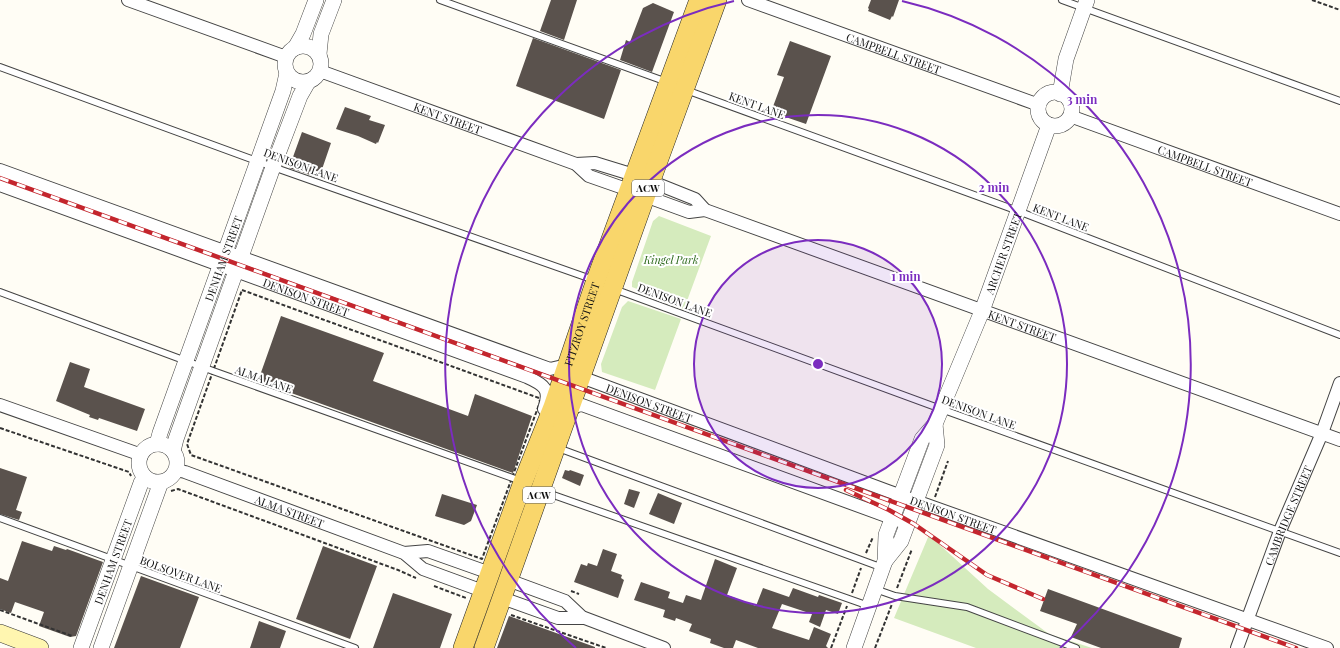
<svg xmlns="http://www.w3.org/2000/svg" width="1340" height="648" font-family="'Playfair Display',serif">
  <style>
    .green { fill: #d5ebbd }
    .building { fill: #5a524d }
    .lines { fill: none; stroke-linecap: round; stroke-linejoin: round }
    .service-casing { stroke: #444; stroke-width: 8 }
    .minor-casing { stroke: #444; stroke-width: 14 }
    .tertiary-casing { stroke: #444; stroke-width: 16 }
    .secondary-casing { stroke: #333; stroke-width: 18 }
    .primary-casing { stroke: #222; stroke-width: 20 }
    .path { stroke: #333; stroke-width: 2; stroke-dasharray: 4 2; stroke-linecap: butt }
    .service { stroke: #fff; stroke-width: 6 }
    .minor { stroke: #fff; stroke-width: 12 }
    .tertiary { stroke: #fff; stroke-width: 15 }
    .secondary { stroke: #fff6b0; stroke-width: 17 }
    .primary { stroke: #f9d66b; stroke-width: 19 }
    .rail-casing { stroke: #c4262e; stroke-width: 4.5 }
    .rail { stroke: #fff; stroke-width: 3; stroke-dasharray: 9; stroke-linecap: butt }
    .ring { fill: none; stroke: #7b2cbf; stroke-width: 2 }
    .labels { text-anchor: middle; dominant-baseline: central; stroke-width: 4; stroke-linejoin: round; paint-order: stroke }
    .shield { fill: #fff; stroke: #585858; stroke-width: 1 }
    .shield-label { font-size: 10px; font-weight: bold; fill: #111 }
    .street-label { font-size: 11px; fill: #111; stroke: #fff }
    .park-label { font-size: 11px; font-style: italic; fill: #2f6b1f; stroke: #fff }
    .centre { fill: #7b2cbf; stroke: #fff; stroke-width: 2 }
    .ring-label { font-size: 12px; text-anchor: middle; font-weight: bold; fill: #7b2cbf; stroke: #fff; stroke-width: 4; stroke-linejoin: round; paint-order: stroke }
  </style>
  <rect width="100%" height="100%" fill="#fffdf5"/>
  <path class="green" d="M659,216L711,236L684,309L658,299V297L632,287V282L653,221Z
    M628,301L681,319L655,390L602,372L601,364L622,307Z
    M929,535L988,589L1049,634L1092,648H976L894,618Z"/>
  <path class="building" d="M551,0H577L564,40L540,31Z
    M871,0H899L893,17L892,16L890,20L868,11L869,9L868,8Z
    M653,3L674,12L652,72L620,60L626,40L630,42L643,8Z
    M533,38L621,70L604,119L516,86Z
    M790,41L831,56L806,124L771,112L784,77L777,75Z
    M345,107L371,116L369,120L385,125L378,143L377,142L376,144L358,136L336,129Z
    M302,132L331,143L319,178L289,168Z
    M281,316L384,353L373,381L468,416L475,394L532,416L513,473L258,381Z
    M70,362L90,369L84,387L145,409L137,431L99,418L98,420L89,417L90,415L56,401Z
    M0,468L27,477L16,510L22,512L19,520L0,514Z
    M565,470L569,471L570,470L584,475L580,486L562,478Z
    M629,489L640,492L634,508L624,504Z
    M658,493L682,503L674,524L649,514Z
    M442,494L477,505L471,521L464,525L435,516Z
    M22,541L52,551L54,546L66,550L67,549L103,562L76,636L70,637L39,626L44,612L15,602L11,613L0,609V578L8,581Z
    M323,546L377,566L350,639L296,619Z
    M603,549L617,554L611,571L622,575L621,578L624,580L618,598L574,582L581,564L587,566L588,563L597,566Z
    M715,559L737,568L727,595L756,606L763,588L789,597L793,588L818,597L819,595L842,603L838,614L826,610L820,627L809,622L812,614L782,604L772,628L809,640L814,627L831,634L826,646L828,648H758L736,640L733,648H724L710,643L711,639L689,631L692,624L676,618L675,621L663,617L665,610L634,600L641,582L670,592L668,598L683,603L686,595L701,600Z
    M141,576L199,597L180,648H114Z
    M1048,589L1182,638L1179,648H1101L1071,637L1077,624L1040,611Z
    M393,593L452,614L440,648H373Z
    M509,616L595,647V648H497Z
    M259,621L286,631L280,648H250Z"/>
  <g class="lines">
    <g class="service-casing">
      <path id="service" d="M440,0L667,82
        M1062,0L1340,101
        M0,67L273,167L594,280
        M686,90L1018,211L1340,335
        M614,289L941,409L1340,553
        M0,292L213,371L521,481
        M558,448L883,568
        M542,491L869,606
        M0,518L355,648
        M875,589L895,596L967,607L1076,648"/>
    </g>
    <g class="minor-casing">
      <g id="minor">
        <path d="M128,0L286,57"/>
        <path id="s1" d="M748,0L1039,105"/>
        <path id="s2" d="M320,71L576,164L589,176L629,190"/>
        <path id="s3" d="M1070,116L1340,214"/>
        <path d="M576,164L595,163L634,175"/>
        <path d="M0,170L550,369L567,365"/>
        <path id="s4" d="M650,181L695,199L705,210L1340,440"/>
        <path id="s5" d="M0,185L527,377C545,385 551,390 544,409"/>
        <path d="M645,196L689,212L705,210"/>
        <path id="s6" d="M581,377L888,491L1327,648"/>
        <path d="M0,405L136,453L141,457"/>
        <path d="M569,411L577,406L582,405L900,521"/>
        <path id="s7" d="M176,470L185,472L404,553L423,569L483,591"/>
        <path d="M404,553L428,551L490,573"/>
        <path d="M508,580L565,601L582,617L664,648"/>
        <path d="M502,598L558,618H583"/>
        <path id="s8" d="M1237,648L1280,531L1322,433L1340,383"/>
      </g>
    </g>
    <g class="tertiary-casing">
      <g id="tertiary">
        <circle cx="303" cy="64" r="18"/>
        <path d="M295,48L303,34L316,0"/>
        <path d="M319,54L321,34L334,0"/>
        <circle cx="1055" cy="109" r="17"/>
        <path d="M1060,94L1066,59L1087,0"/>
        <path id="s9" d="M157,444L160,433L283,91L287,73"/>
        <circle cx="158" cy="463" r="19"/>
        <path d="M173,451L176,439L273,167L300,96L308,82"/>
        <path d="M885,561L901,541L937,445L935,424"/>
        <path id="s10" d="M81,648L141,483L145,477"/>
        <path d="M101,648L161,482"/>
        <path id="s11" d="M854,648L885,561L886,535L922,439L935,424L982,311L1049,125"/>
      </g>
    </g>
    <g class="secondary-casing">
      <path id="secondary" d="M0,633L40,648"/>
    </g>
    <g class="primary-casing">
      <g id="primary">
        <path id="s12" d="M463,648L523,482L553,407L596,280L699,0"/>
        <path d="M484,648L654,172L717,0"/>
      </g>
    </g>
    <path class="path" d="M1312,0L1340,10
      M242,290L539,398L540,402L482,559L191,455L187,444Z
      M0,428L129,472L131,476
      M171,491L178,489L398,570L416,578
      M935,497L948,461
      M866,553L873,537
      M434,586L466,598
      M897,588L912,549
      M571,591L579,594
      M852,593L861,568
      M0,610L72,636
      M511,615L606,648
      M831,648L847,606
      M875,648L892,604"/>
    <use href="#service" class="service"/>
    <use href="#minor" class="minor"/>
    <use href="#tertiary" class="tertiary"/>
    <use href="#secondary" class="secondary"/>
    <use href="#primary" class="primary"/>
    <g class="rail-casing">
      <path id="rail" d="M0,178L1296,648
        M846,490L889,510L914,524L987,575L1043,599"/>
    </g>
    <use href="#rail" class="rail"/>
  </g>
  <circle cx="818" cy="364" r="124" fill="#7b2cbf" fill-opacity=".12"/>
  <g class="ring">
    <circle cx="818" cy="364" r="124"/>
    <circle cx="818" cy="364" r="249"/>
    <path d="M576 648A373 373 0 0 1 734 1M902 1A373 373 0 0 1 1060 648"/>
  </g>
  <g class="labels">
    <g class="shield">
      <rect x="632" y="180" width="32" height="16" rx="3"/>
      <rect x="523" y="487" width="32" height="16" rx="3"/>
    </g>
    <g class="shield-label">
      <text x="648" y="188">ACW</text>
      <text x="539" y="495">ACW</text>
    </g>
    <g class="street-label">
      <text stroke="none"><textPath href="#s1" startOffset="155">CAMPBELL STREET</textPath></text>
      <text transform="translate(757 105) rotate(20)">KENT LANE</text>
      <text stroke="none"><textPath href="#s2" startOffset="136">KENT STREET</textPath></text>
      <text transform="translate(301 165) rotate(20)">DENISON LANE</text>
      <text stroke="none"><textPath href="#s3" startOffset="144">CAMPBELL STREET</textPath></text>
      <text transform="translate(1061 217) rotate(21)">KENT LANE</text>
      <text stroke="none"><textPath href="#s11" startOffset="425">ARCHER STREET</textPath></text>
      <text stroke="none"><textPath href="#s9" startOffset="197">DENHAM STREET</textPath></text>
      <text stroke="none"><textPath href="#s5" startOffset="326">DENISON STREET</textPath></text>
      <text transform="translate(675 300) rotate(20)">DENISON LANE</text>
      <text stroke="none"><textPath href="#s12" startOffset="345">FITZROY STREET</textPath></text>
      <text stroke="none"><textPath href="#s4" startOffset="401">KENT STREET</textPath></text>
      <text transform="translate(264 379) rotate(20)">ALMA LANE</text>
      <text stroke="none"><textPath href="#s6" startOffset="73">DENISON STREET</textPath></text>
      <text transform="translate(979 412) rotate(20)">DENISON LANE</text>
      <text stroke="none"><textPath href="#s7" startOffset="121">ALMA STREET</textPath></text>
      <text stroke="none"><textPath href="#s6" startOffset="397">DENISON STREET</textPath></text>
      <text stroke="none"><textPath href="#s8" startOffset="142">CAMBRIDGE STREET</textPath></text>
      <text stroke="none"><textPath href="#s10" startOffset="92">DENHAM STREET</textPath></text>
      <text transform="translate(181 574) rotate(20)">BOLSOVER LANE</text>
    </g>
    <g class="park-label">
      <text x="671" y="259">Kingel Park</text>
    </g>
  </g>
  <circle cx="818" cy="364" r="6" class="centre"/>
  <g class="ring-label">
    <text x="1082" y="104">3 min</text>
    <text x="994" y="192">2 min</text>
    <text x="906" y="281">1 min</text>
  </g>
</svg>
